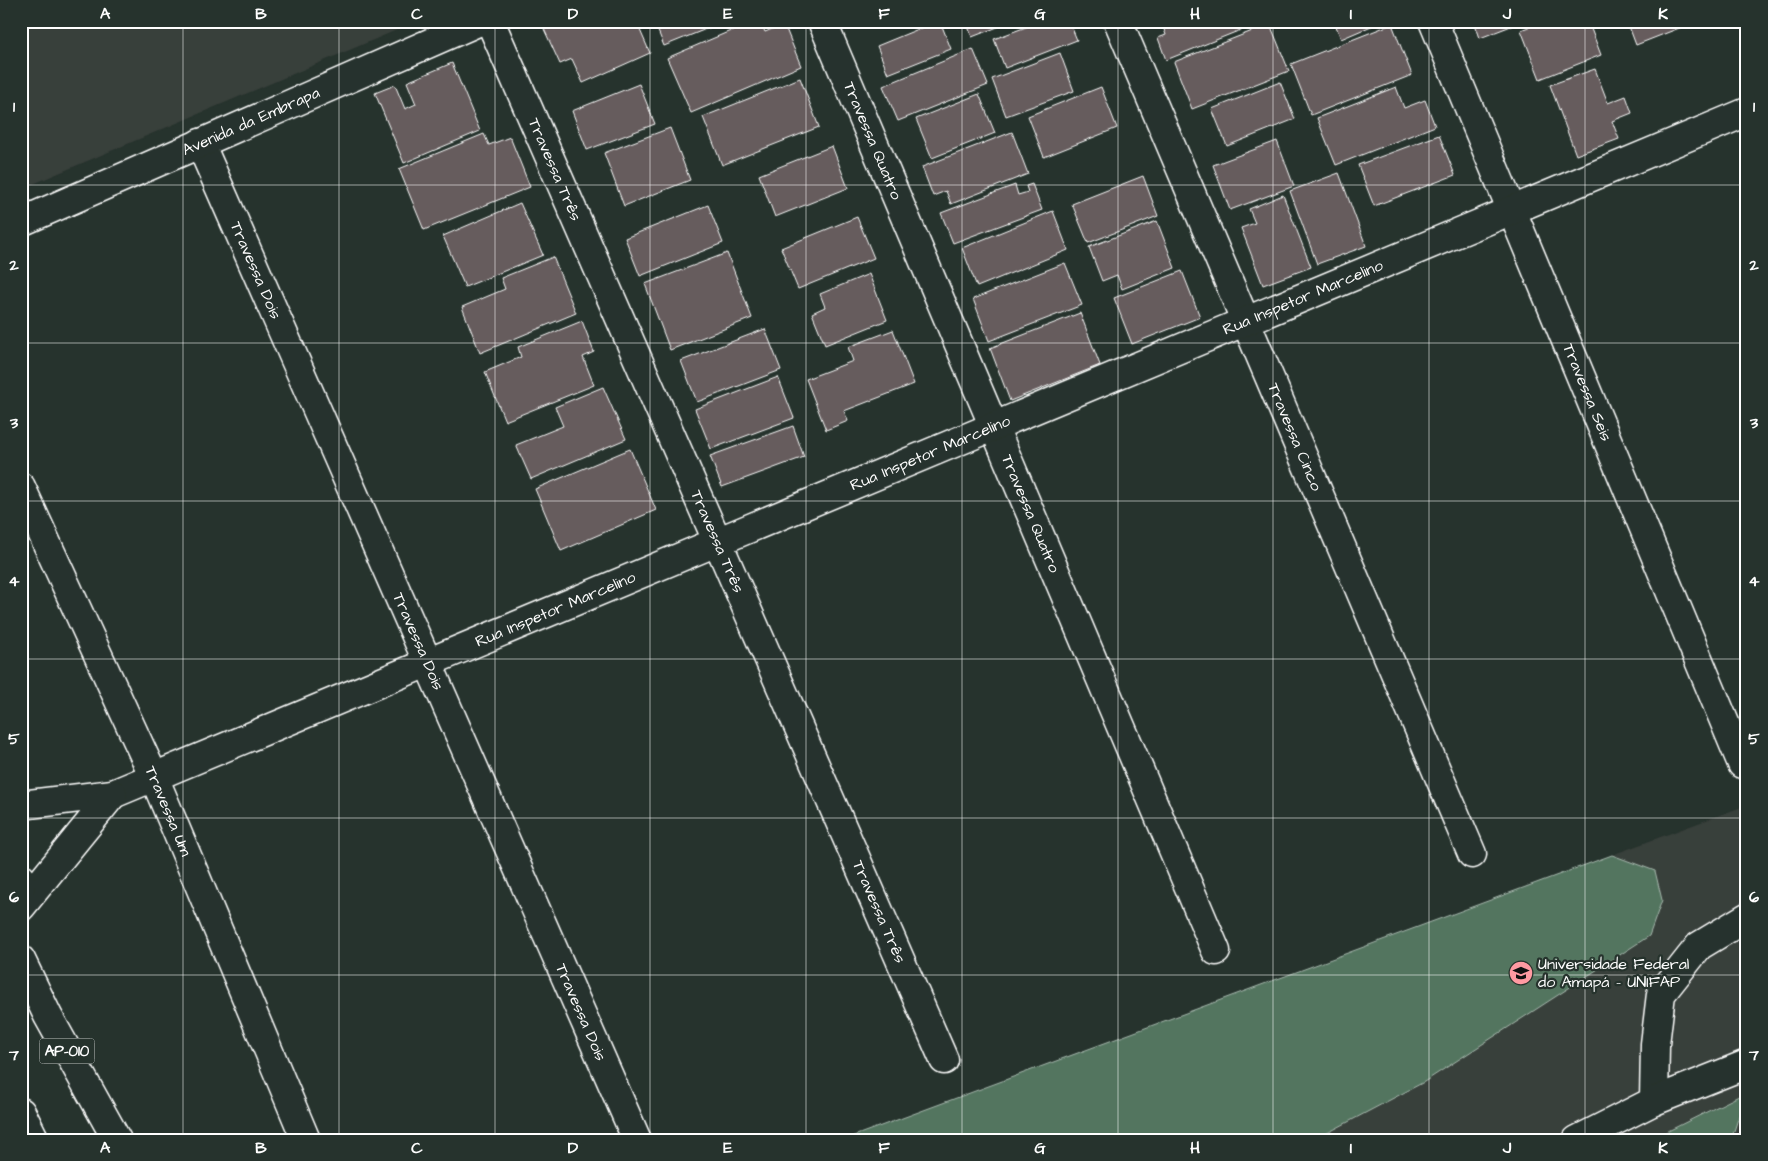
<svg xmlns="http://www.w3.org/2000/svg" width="1768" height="1161" font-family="'Architects Daughter',sans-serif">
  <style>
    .built { fill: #393f3b }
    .green { fill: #52745f; stroke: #a8baaf }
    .building { fill: #665b5d; stroke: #fff }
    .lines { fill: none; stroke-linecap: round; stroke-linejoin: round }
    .minor-casing { stroke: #fff; stroke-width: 31 }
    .major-casing { stroke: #fff; stroke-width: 31 }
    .path { stroke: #fff; stroke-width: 3; stroke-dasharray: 4 4; stroke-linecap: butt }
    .minor { stroke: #26332d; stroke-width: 28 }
    .major { stroke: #26332d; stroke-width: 28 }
    .grid { fill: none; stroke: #fff; stroke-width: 1; stroke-opacity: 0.55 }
    .labels { text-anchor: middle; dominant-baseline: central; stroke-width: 4.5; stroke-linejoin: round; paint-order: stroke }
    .shield { fill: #26332d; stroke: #bec2c0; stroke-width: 1 }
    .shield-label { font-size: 15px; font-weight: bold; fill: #fff }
    .street-label { font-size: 16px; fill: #fff; stroke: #26332d }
    .poi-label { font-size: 16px; fill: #fff; stroke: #26332d; text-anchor: start }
    .neatline { fill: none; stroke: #fff; stroke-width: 2 }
    .grid-label { font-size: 16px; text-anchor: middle; font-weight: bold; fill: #fff }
  </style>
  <rect width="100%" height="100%" fill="#26332d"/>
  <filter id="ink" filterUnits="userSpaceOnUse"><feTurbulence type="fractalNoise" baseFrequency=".02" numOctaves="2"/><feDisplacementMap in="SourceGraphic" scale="10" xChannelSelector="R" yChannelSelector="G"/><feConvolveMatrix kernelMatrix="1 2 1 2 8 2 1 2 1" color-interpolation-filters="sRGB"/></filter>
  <g filter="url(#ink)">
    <path class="built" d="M21,21H418L21,189Z
      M1747,805V1140H843Z"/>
    <path class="green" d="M1612,855L1655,871L1662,900L1649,936L1424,1082L1314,1140H843Z
      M1747,1092L1731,1140H1650Z"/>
    <path class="building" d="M563,21H593L594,24L600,21H636L650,53L583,83L572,59L560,64L544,29Z
      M654,21H726L664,46Z
      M754,21H760L765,32L784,24L801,66L691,113L667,58Z
      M866,21H887L869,28Z
      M938,21H940L951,49L888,74L877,46Z
      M966,21H1013L972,37Z
      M1042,21H1069L1077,40L1005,68L994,39Z
      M1161,21H1263L1166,60L1158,38L1166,35Z
      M1334,21H1383L1341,39Z
      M1474,21H1524L1480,38Z
      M1543,21H1588L1601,55L1540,79L1521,30Z
      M1627,21H1686L1687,25L1636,45Z
      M1270,24L1289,71L1192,109L1174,62Z
      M1392,24L1412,75L1311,115L1291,64Z
      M973,49L988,85L898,121L883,86Z
      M1060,53L1074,91L1006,116L992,79Z
      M452,63L480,131L404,163L375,93L395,85L405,109L416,104L407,82Z
      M1595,69L1608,103L1626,96L1632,113L1612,121L1619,139L1576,155L1550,85Z
      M800,78L819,127L722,165L703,117Z
      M1280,82L1295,119L1227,146L1212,109Z
      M639,84L655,124L587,150L572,111Z
      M1101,87L1117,128L1044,157L1028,116Z
      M1396,87L1404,108L1425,100L1435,126L1336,165L1317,118Z
      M979,94L995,133L932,158L916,119Z
      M670,128L690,180L624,206L604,153Z
      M1012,132L1028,174L951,204L946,191L933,196L922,167Z
      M484,134L489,145L510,137L530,187L424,230L399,169Z
      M1439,135L1455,175L1374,206L1358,165Z
      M1277,141L1294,186L1230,210L1213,165Z
      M832,146L848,188L775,217L759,175Z
      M1339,173L1366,246L1317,264L1290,191Z
      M1143,176L1158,216L1088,243L1072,204Z
      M1032,184L1042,210L953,243L941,213L1015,185L1018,195L1028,192L1026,186Z
      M1283,195L1311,267L1263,285L1241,228L1255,223L1249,209Z
      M520,203L543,255L465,287L443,236Z
      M708,205L723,243L640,276L625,238Z
      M1053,211L1068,250L977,287L962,248Z
      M857,217L874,258L798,289L781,248Z
      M1157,221L1175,268L1122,289L1117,275L1102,281L1089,247Z
      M727,253L752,318L670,350L645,284Z
      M553,257L576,313L480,353L462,307L505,289L501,278Z
      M1065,263L1082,305L989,341L973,299Z
      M1182,271L1200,317L1132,344L1114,298Z
      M869,274L887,320L825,345L812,313L825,307L820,294Z
      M1080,313L1100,365L1010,401L990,348Z
      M582,321L594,352L583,357L594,385L505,421L485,372L521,357L518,347Z
      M765,329L781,370L697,402L681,361Z
      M893,330L914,384L844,411L848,421L826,430L806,379L853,361L848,347Z
      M778,377L794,418L711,449L695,409Z
      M603,387L626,439L531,479L516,445L563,426L555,407Z
      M793,426L804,457L722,487L710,456Z
      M630,449L656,510L561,551L535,489Z"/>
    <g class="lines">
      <g class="minor-casing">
        <g id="minor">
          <path id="s1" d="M490,21L944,1060"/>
          <path id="s2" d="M822,21L1216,951"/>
          <path id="s3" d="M1118,21L1472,854"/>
          <path id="s4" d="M1433,21L1742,764"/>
          <path id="s5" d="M200,143L637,1140"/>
          <path id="s6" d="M21,222L480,21"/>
          <path id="s7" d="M21,487L154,777L306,1140"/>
          <path id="s8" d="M21,805L113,794L1747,112"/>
          <path d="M21,907L113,794"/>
          <path d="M1654,1101L1655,1044L1661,994L1699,946L1747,917"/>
          <path d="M1577,1140L1654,1101L1747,1064"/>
        </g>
      </g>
      <g class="major-casing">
        <path id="major" d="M21,878V886
          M21,960L48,1016L117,1140
          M21,1112L35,1140"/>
      </g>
      <path class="path" d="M1744,1034L1747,1003"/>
      <use href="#minor" class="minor"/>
      <use href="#major" class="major"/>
    </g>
  </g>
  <path class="grid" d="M183,21V1140M339,21V1140M495,21V1140M650,21V1140M806,21V1140M962,21V1140M1118,21V1140M1273,21V1140M1429,21V1140M1585,21V1140M21,185H1747M21,343H1747M21,501H1747M21,659H1747M21,818H1747M21,975H1747"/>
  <defs>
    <g id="university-disc" transform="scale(1.25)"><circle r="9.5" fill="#ff9aa2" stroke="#26332d"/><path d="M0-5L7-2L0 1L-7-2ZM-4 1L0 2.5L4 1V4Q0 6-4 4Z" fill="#111"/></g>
  </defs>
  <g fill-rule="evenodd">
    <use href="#university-disc" x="1521" y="973"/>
  </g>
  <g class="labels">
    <rect class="shield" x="39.5" y="1038.5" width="55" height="25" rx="4"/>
    <g class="shield-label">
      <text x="67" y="1051">AP-010</text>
    </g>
    <g class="street-label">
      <text stroke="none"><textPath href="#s6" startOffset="251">Avenida da Embrapa</textPath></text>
      <text stroke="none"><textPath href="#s2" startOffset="130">Travessa Quatro</textPath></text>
      <text stroke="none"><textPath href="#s1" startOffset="162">Travessa Três</textPath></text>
      <text stroke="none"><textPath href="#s5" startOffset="139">Travessa Dois</textPath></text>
      <text stroke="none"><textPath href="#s8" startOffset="1382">Rua Inspetor Marcelino</textPath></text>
      <text stroke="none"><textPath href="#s4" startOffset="402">Travessa Seis</textPath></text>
      <text stroke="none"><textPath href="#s3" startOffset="452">Travessa Cinco</textPath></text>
      <text stroke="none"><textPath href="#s8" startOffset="978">Rua Inspetor Marcelino</textPath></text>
      <text stroke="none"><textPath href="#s2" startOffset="535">Travessa Quatro</textPath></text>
      <text stroke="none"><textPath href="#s1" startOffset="568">Travessa Três</textPath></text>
      <text stroke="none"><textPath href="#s8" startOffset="572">Rua Inspetor Marcelino</textPath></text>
      <text stroke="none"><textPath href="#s5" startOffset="544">Travessa Dois</textPath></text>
      <text stroke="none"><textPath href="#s7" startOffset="356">Travessa Um</textPath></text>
      <text stroke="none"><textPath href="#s1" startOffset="972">Travessa Três</textPath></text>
      <text stroke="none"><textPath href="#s5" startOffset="949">Travessa Dois</textPath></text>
    </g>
    <g class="poi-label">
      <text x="1538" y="964">Universidade Federal<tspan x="1538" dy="18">do Amapá - UNIFAP</tspan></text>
    </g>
  </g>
  <rect width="1768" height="1161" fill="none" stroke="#26332d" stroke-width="55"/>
  <rect x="28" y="28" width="1712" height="1106" class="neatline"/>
  <g class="grid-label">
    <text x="105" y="19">A</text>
    <text x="261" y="19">B</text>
    <text x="417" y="19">C</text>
    <text x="573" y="19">D</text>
    <text x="728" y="19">E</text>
    <text x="884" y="19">F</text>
    <text x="1040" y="19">G</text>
    <text x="1195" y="19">H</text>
    <text x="1351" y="19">I</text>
    <text x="1507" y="19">J</text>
    <text x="1663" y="19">K</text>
    <text x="14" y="112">1</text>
    <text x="1754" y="112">1</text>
    <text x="14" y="270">2</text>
    <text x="1754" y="270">2</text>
    <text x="14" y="428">3</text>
    <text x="1754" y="428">3</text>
    <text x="14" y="586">4</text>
    <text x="1754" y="586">4</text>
    <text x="14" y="744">5</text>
    <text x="1754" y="744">5</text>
    <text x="14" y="902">6</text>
    <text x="1754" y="902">6</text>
    <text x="14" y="1060">7</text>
    <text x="1754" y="1060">7</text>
    <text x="105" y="1153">A</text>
    <text x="261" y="1153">B</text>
    <text x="417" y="1153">C</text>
    <text x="573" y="1153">D</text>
    <text x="728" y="1153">E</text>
    <text x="884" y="1153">F</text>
    <text x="1040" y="1153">G</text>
    <text x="1195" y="1153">H</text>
    <text x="1351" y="1153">I</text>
    <text x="1507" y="1153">J</text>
    <text x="1663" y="1153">K</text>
  </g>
</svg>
